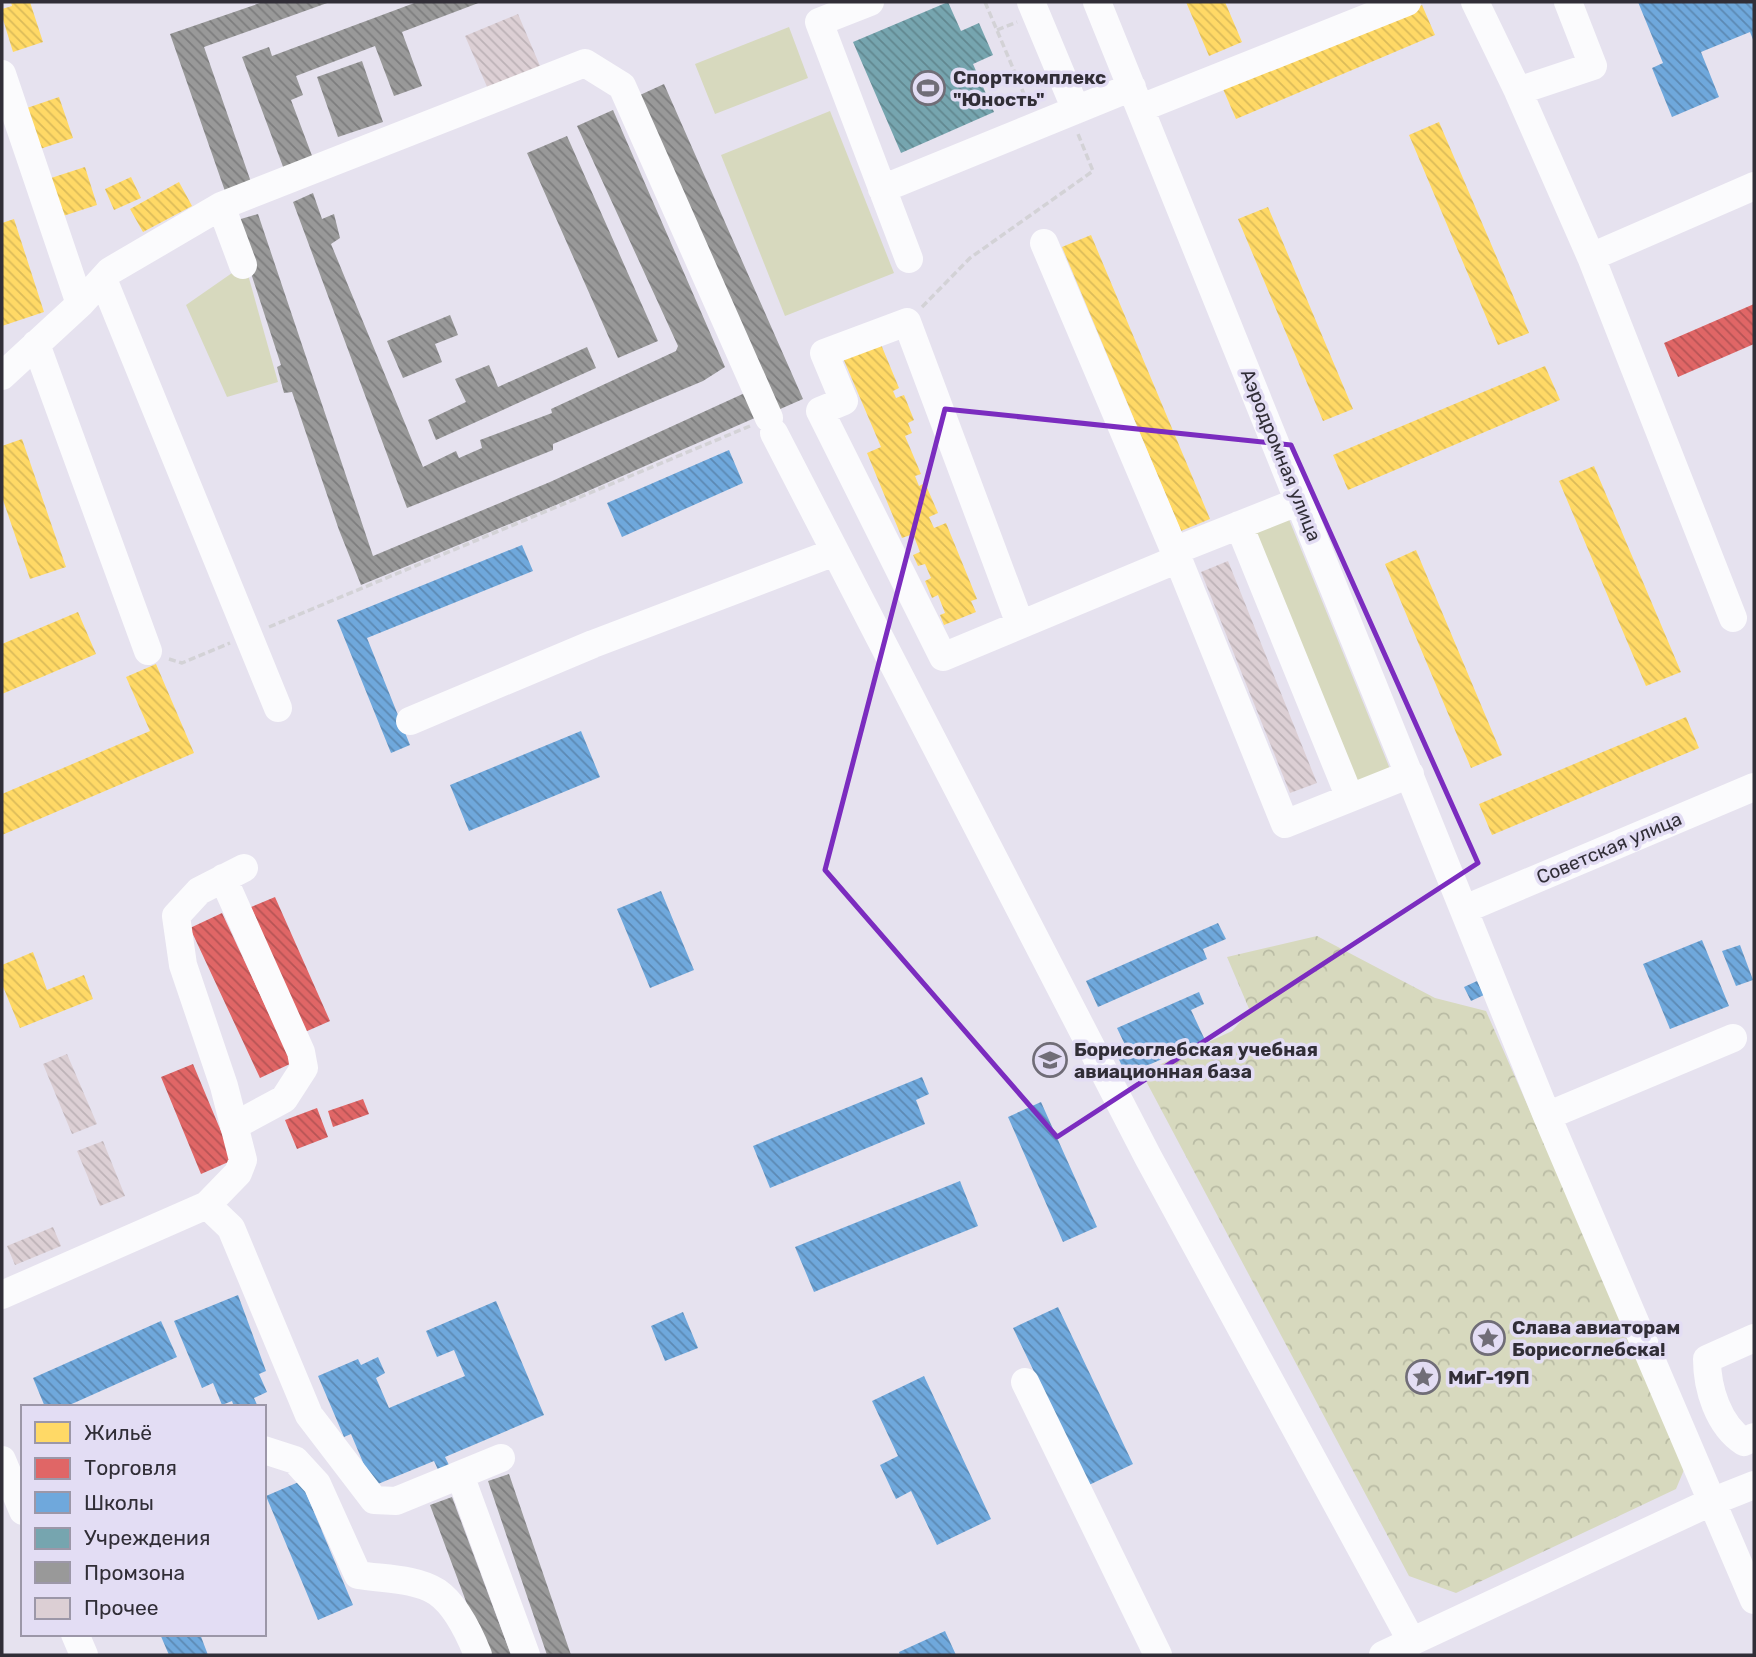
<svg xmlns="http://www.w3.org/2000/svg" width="1756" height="1657" font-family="Rubik,sans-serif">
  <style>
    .grass { fill: #d7d9be }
    .park { fill: url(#park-crowns) }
    .homes { fill: url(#homes-back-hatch) }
    .shops { fill: url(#shops-back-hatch) }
    .schools { fill: url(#schools-back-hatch) }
    .public { fill: url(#public-back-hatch) }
    .industry { fill: url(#industry-back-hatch) }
    .building { fill: url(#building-back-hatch) }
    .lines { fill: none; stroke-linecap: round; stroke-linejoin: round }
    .path { stroke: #d3d2d6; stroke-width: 3.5; stroke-dasharray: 7 3.5; stroke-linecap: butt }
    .minor { stroke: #fbfbfd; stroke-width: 28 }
    .marked { fill: none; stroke: #7b2cbf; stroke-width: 5; stroke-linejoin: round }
    .labels { text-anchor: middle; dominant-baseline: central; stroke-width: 7; stroke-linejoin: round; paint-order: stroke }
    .poi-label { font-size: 19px; font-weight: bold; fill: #312e37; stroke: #e3ddf4; text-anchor: start }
    .street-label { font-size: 19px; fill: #312e37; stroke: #e3ddf4 }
  </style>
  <defs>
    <pattern id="park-crowns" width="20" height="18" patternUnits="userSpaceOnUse" patternTransform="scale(1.75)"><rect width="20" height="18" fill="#d7d9be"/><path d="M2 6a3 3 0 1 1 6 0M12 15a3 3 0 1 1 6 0" fill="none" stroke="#b9bba4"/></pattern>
    <pattern id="homes-back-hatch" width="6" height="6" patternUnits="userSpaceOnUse" patternTransform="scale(1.75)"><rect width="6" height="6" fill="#ffd966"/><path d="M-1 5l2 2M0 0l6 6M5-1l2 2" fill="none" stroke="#dbbb59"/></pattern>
    <pattern id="shops-back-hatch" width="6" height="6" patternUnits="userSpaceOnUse" patternTransform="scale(1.75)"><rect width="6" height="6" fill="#e06666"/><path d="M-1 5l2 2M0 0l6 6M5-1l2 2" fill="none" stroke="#b65455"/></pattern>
    <pattern id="schools-back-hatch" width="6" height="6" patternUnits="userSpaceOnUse" patternTransform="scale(1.75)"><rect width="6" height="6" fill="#6fa8dc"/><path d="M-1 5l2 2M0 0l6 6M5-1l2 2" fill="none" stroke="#5c89b3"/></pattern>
    <pattern id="public-back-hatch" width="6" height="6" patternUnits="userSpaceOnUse" patternTransform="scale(1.75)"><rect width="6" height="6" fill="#76a5af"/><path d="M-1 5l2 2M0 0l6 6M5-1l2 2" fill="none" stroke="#61878f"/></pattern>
    <pattern id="industry-back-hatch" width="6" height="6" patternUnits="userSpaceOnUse" patternTransform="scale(1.75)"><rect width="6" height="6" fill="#999"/><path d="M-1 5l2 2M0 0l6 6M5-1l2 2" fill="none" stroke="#7d7d7e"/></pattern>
    <pattern id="building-back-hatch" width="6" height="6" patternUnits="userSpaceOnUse" patternTransform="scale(1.75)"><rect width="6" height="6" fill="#dccfd4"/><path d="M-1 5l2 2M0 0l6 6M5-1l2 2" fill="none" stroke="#bdb2b7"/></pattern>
  </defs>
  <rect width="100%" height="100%" fill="#e6e2ef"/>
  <path class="grass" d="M789,27L808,78L715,114L695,64Z
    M830,111L894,273L785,316L721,155Z
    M245,264L278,382L227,397L186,305Z
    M1288,517L1392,774L1355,789L1251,532Z"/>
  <path class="park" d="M1317,936L1435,998L1486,1011L1686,1465L1676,1489L1456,1593L1409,1576L1147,1083L1146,1071L1232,1031L1250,1011L1227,957Z"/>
  <path class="homes" d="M11,2H30L43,42L13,52L2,16V9L12,6Z
    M1186,2H1225L1242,42L1209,56Z
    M1422,5L1435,35L1236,119L1223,89Z
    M59,97L73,138L40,149L27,108Z
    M1439,122L1529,333L1498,345L1409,135Z
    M85,167L97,205L63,216L51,178Z
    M131,177L141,198L114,210L105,189Z
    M179,182L192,206L143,232L130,209Z
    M1268,207L1353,409L1323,421L1238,219Z
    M14,219L44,312L2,326V223Z
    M1091,235L1210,519L1181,531L1062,247Z
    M880,342L899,388L893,391L896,398L904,395L914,420L908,423L912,433L905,436L921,474L915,476L919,486L925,483L938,513L929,517L934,528L946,523L977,599L971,601L976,612L944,625L940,615L945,613L938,595L932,598L925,581L931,578L925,564L918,566L913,555L920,552L913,534L902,538L867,453L881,447L843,358Z
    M1545,366L1560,400L1348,490L1333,455Z
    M22,439L66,567L30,579L2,497V446Z
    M1594,466L1681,672L1646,686L1559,481Z
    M1416,550L1502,755L1471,768L1385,564Z
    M78,612L96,654L2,694V644Z
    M156,664L194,753L2,835V794L150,731L126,677Z
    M1686,717L1699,748L1492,835L1479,804Z
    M33,952L47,990L84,975L93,999L20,1028L2,984V965Z"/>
  <path class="shops" d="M1754,304V344L1678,377L1664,343Z
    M275,897L330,1021L305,1032L251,907Z
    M222,913L292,1063L260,1078L190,928Z
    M193,1064L233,1160L201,1174L161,1077Z
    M363,1099L369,1114L333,1127L328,1111Z
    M317,1108L328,1137L297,1149L285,1120Z"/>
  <path class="schools" d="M1638,2H1754V42L1750,32L1701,52L1719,97L1672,117L1652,68L1663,63Z
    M729,450L743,483L622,537L607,503Z
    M522,545L533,571L367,638L410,745L391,753L337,620Z
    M581,731L600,777L469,831L450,785Z
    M661,891L694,970L650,988L617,909Z
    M1218,923L1226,939L1203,949L1207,959L1098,1007L1086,981Z
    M1702,940L1729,1006L1670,1029L1643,964Z
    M1740,945L1753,980L1736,986L1722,951Z
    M1477,981L1484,995L1471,1001L1464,987Z
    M1199,992L1204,1004L1191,1010L1205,1040L1126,1075L1116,1053L1127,1049L1117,1028Z
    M922,1077L929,1094L916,1100L925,1124L770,1188L753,1146Z
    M1041,1102L1097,1227L1063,1242L1008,1117Z
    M960,1181L978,1226L814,1292L795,1247Z
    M238,1295L266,1371L259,1374L267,1392L254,1398L258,1407H234L232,1401L222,1405L213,1383L202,1388L174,1321Z
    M496,1301L544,1415L445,1457L450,1467L439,1472L434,1461L373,1486L351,1434L344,1437L318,1376L358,1359L361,1365L378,1357L385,1373L376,1378L389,1408L465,1376L454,1350L437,1357L426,1331Z
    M1058,1307L1133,1464L1089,1485L1013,1328Z
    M683,1312L698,1348L665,1361L651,1326Z
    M161,1321L177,1357L65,1407H45L33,1378Z
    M924,1376L991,1519L937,1545L911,1491L896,1499L880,1465L898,1456L872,1401Z
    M301,1481L353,1605L318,1620L266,1496Z
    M945,1631L956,1655H900L899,1652Z
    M160,1634H200L208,1655H169Z"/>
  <path class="public" d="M948,2L961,31L979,23L993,55L973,64L994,112L901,153L853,42Z"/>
  <path class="industry" d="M263,2H330L204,47L252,185L226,194L170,34Z
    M417,2H481L402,32L422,86L394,96L375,46L296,76L303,95L291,100L314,161L285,172L242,57L269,47L272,56Z
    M362,61L383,122L338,137L317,77Z
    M664,84L803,399L778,410L640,95Z
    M613,110L725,367L703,381L553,444V450L407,508L293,202L313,193L322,219L334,214L340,238L331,244L423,467L456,451L459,458L482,448L480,440L552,413L551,409L676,351L678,346L577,126Z
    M567,136L658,341L618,358L527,153Z
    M258,214L373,556L550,482L747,392L757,417L556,505L361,585L339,530L292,392L284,393L277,367L281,365L234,221Z
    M450,315L458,335L435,344L442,362L403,378L387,341Z
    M587,347L596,368L436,440L428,420L466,402L455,379L489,365L498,387Z
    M509,1474L571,1655H547L488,1481Z
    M452,1497L511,1655H486L430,1505Z"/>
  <path class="building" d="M518,14L540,66L488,89L465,36Z
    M1228,561L1317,783L1290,793L1201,572Z
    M67,1054L97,1124L72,1134L43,1064Z
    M103,1141L125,1196L100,1206L77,1151Z
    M53,1227L61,1246L15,1265L7,1246Z"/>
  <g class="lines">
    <path class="path" d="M985,2L1029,106
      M997,30L1017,22
      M922,307L970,258L1093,171L1078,134
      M269,627L750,426
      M169,659L182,663L230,643"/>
    <path class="minor" d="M870,2L819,22L909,259
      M1031,2L1076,110
      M1097,2L1547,1116L1754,1600
      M1475,2L1518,91L1591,257L1733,618
      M2,74L80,304
      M1518,91L1593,66L1568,2
      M1141,108L1407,2
      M882,189L1132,87
      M221,206L243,265
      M1044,243L1178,559L1285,824L1350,798L1239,525
      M1591,257L1754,186
      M103,279L278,708
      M36,344L148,651
      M2,376L80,304L110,271L221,206L585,63L622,86L769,418
      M774,433L1148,1157L1412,1642
      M1174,551L1300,501
      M1020,624L907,322L824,353L844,401L820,411L943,657L1178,559
      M410,721L593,644L835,552
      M1350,798L1410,774
      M223,878L301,1052L304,1068L284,1099L234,1126
      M1465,909L1754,787
      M1547,1116L1733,1038
      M207,1205L231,1228L309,1415L374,1500L396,1501L501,1458
      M2,1295L207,1205L238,1173L243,1160L224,1086L183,965L176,916L199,891L244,868
      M1754,1338L1707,1359C1707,1388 1718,1425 1744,1442L1754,1437
      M1025,1382L1158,1655
      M264,1450L295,1460L317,1484L358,1575C382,1579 416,1578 437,1592C456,1605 470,1635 478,1655
      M2,1460L23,1511
      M460,1475L526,1655
      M75,1634L84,1655
      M1383,1655L1711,1502L1754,1485"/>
  </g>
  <path class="marked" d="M945,409L1291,445L1478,863L1057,1137L825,870Z"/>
  <defs>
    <g id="stadium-ring" transform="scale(1.75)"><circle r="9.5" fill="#e3ddf4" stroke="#706d77" stroke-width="1.5"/><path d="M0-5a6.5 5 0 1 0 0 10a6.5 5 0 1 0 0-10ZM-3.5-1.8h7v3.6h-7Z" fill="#706d77"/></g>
    <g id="university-ring" transform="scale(1.75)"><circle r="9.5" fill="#e3ddf4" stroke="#706d77" stroke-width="1.5"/><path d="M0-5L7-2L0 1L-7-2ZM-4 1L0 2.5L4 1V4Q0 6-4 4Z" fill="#706d77"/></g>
    <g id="sight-ring" transform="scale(1.75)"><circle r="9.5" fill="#e3ddf4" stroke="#706d77" stroke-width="1.5"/><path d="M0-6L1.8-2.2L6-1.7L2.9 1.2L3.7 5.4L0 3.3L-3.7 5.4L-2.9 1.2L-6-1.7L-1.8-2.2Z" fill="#706d77"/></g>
  </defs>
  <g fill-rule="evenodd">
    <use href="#stadium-ring" x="928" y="88"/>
    <use href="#university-ring" x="1050" y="1060"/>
    <use href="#sight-ring" x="1488" y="1338"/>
    <use href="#sight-ring" x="1423" y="1377"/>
  </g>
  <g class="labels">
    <g class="poi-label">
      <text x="953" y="77">Спорткомплекс<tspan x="953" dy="22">"Юность"</tspan></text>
      <text x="1074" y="1049">Борисоглебская учебная<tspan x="1074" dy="22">авиационная база</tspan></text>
      <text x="1512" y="1327">Слава авиаторам<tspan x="1512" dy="22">Борисоглебска!</tspan></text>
      <text x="1448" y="1377">МиГ-19П</text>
    </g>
    <g class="street-label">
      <text transform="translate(1281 455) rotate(68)">Аэродромная улица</text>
      <text transform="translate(1609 848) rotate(-23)">Советская улица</text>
    </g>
  </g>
  <rect width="1756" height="1657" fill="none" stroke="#312e37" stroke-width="7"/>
  <rect x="21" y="1405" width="245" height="231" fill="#e3ddf4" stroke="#9c97a8" stroke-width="2"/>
  <rect x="35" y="1422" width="35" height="21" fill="#ffd966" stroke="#9c97a8" stroke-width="2"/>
  <text x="84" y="1440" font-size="21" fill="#312e37">Жильё</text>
  <rect x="35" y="1458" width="35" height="21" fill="#e06666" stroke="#9c97a8" stroke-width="2"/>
  <text x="84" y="1475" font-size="21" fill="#312e37">Торговля</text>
  <rect x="35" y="1492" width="35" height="21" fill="#6fa8dc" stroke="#9c97a8" stroke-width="2"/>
  <text x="84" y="1510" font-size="21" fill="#312e37">Школы</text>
  <rect x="35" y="1528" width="35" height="21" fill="#76a5af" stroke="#9c97a8" stroke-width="2"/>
  <text x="84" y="1545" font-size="21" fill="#312e37">Учреждения</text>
  <rect x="35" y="1562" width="35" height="21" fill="#999999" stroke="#9c97a8" stroke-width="2"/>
  <text x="84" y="1580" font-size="21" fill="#312e37">Промзона</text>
  <rect x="35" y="1598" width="35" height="21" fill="#dccfd4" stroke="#9c97a8" stroke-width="2"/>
  <text x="84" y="1615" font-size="21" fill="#312e37">Прочее</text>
</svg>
